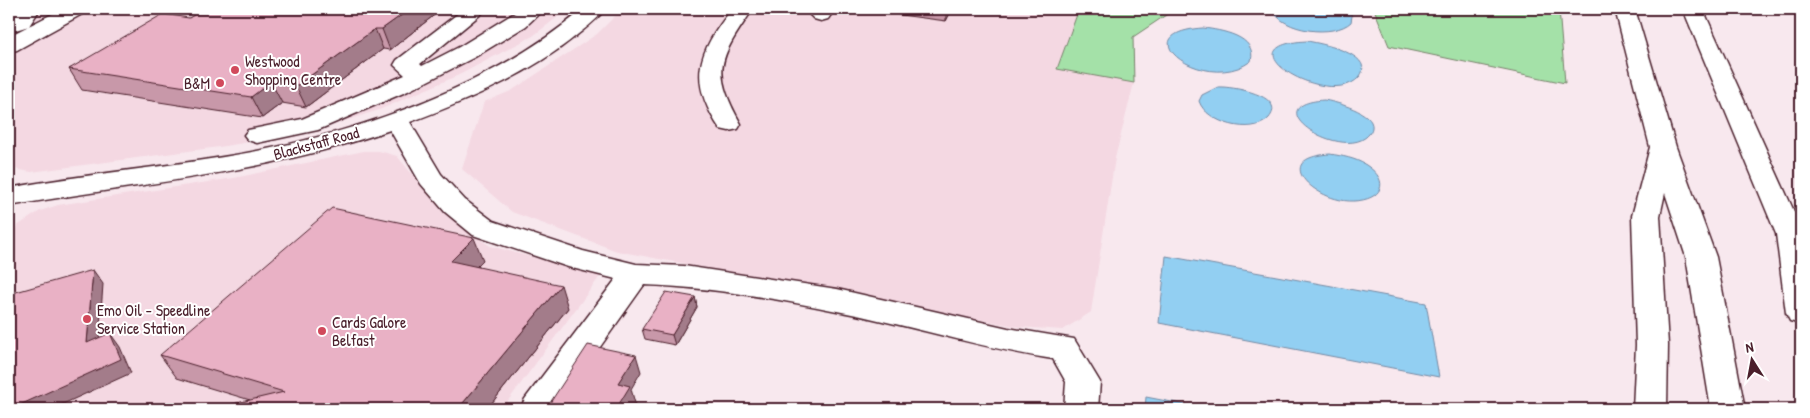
<svg xmlns="http://www.w3.org/2000/svg" width="1810" height="418" font-family="'Patrick Hand',sans-serif">
  <style>
    .built { fill: #f4d8e2 }
    .green { fill: #a4e1a8; stroke: #77806a }
    .water { fill: #92cff2; stroke: #7589a2 }
    .lines { fill: none; stroke-linecap: round; stroke-linejoin: round }
    .minor-casing { stroke: #4a1f2b; stroke-width: 3 }
    .highway-casing { stroke: #4a1f2b; stroke-width: 3 }
    .minor { fill: #fff; fill-rule: evenodd }
    .highway { fill: #fff; fill-rule: evenodd }
    .wall { fill: #c898a9; stroke: #4a1f2b }
    .shaded-wall { fill: #a37c8a; stroke: #4a1f2b }
    .building { fill: #e9b1c5; stroke: #4a1f2b }
    .poi-dot { fill: #d1495b; stroke: #fff; stroke-width: 2 }
    .labels { text-anchor: middle; dominant-baseline: central; stroke-width: 4; stroke-linejoin: round; paint-order: stroke }
    .poi-label { font-size: 16px; fill: #4a1f2b; stroke: #fff; text-anchor: start }
    .street-label { font-size: 16px; fill: #4a1f2b; stroke: #fff }
  </style>
  <rect width="100%" height="100%" fill="#f8e8ee"/>
  <filter id="ink" filterUnits="userSpaceOnUse"><feTurbulence type="fractalNoise" baseFrequency=".02" numOctaves="2"/><feDisplacementMap in="SourceGraphic" scale="10" xChannelSelector="R" yChannelSelector="G"/><feConvolveMatrix kernelMatrix="1 2 1 2 8 2 1 2 1" color-interpolation-filters="sRGB"/></filter>
  <g filter="url(#ink)">
    <path class="built" d="M9,9H568L533,36L461,74L379,110L332,125L281,137L219,147L31,172L9,168Z
      M622,9H1079L1057,69L1134,83L1115,158L1091,312L1063,330L1019,327L617,251L512,212L462,169L484,102L511,91L597,34Z
      M364,151H379L397,156L446,215L490,246L601,275L502,409H9V236L17,226L40,211L58,205L234,178Z"/>
    <path class="green" d="M1079,9H1182L1169,13L1133,37L1134,83L1057,69Z
      M1374,9H1559L1565,83L1389,46Z"/>
    <path class="water" d="M1272,9H1348L1352,16L1351,22C1334,38 1282,32 1272,9Z
      M1203,28C1220,30 1258,36 1251,61C1206,95 1122,33 1203,28Z
      M1307,41C1319,43 1376,54 1360,76C1332,112 1219,45 1307,41Z
      M1218,87C1230,86 1288,95 1269,118C1253,136 1206,123 1199,101L1202,95Z
      M1324,100C1335,102 1385,114 1369,134C1345,164 1251,105 1324,100Z
      M1330,154C1342,156 1355,158 1366,165C1392,182 1381,200 1354,201C1316,203 1268,158 1330,154Z
      M1166,256L1426,303L1439,377L1159,323Z
      M1146,397L1208,409H1145Z"/>
    <g class="lines">
      <g class="minor-casing">
        <path id="minor" d="M19,9H40L29,26L9,32V18Z
          M62,9H87L84,13L17,50L9,52V36Z
          M464,9H487L420,64L422,66L459,47L521,9H544L526,26L475,57L408,91L318,130L257,143L248,140L244,135L248,130L302,119L405,75L394,65L397,60Z
          M583,9H605C598,19 587,27 577,35C528,75 469,100 410,122L441,174L465,200L493,221L583,251L636,264L684,266L837,289L1008,328L1074,339L1100,382L1098,409H1064L1066,382L1053,359C980,348 909,325 837,311C774,298 708,287 644,285L556,409H520L525,399L616,279L568,267L473,235L445,212L421,184L390,130C267,173 136,184 9,206V188C90,173 172,167 252,152C363,131 498,83 583,9Z
          M732,9H753C720,58 710,69 741,124L738,129L729,131L720,129C687,80 698,52 732,9Z
          M815,9H835L828,19L821,21L814,19L810,15Z"/>
      </g>
      <g class="highway-casing">
        <path id="highway" d="M1615,9H1635L1676,147L1716,257L1745,409H1711L1686,257L1665,193L1660,216L1668,345L1667,409H1633L1636,345L1632,216L1650,147Z
          M1683,9H1703L1801,227V324L1790,321L1786,313L1776,234Z"/>
      </g>
      <use href="#minor" class="minor"/>
      <use href="#highway" class="highway"/>
    </g>
    <path class="wall" d="M204,9H442L390,50L383,49L306,107L282,103L262,118L82,90L69,69L189,18Z
      M855,9H952L946,21Z
      M483,260L477,266L568,308L487,409H212L250,400L177,378L160,355Z
      M695,297L697,307L675,345L645,339L642,329Z"/>
    <path class="shaded-wall" d="M410,9H442L390,50L382,29Z
      M946,9H952L946,21Z
      M375,29L383,49L306,107L296,86Z
      M271,82L282,103L262,118L251,97Z
      M474,238L483,260L460,283L451,261Z
      M93,270L103,284L98,356L87,343Z
      M561,285L568,308L487,409H458Z
      M695,297L697,307L675,345L672,335Z
      M110,333L120,347L131,373L52,409H11Z
      M636,355L641,372L631,389L635,403L632,409H616L618,383Z"/>
    <path class="building" d="M204,9H410L382,29H375L296,86L271,82L251,97L69,69L163,14L189,18Z
      M332,208L474,238L451,261L561,285L458,409H212L284,392L160,355Z
      M93,270L87,343L110,333L121,359L11,409L9,401V294Z
      M666,292L695,297L672,335L642,329Z
      M588,345L636,355L618,383L630,386L616,409H546Z"/>
  </g>
  <g class="poi-dot">
    <circle cx="235" cy="70" r="5"/>
    <circle cx="220" cy="83" r="5"/>
    <circle cx="87" cy="319" r="5"/>
    <circle cx="322" cy="331" r="5"/>
  </g>
  <g class="labels">
    <g class="poi-label">
      <text x="245" y="61">Westwood<tspan x="245" dy="18">Shopping Centre</tspan></text>
      <text x="210" y="83" text-anchor="end">B&amp;M</text>
      <text x="97" y="310">Emo Oil - Speedline<tspan x="97" dy="18">Service Station</tspan></text>
      <text x="332" y="322">Cards Galore<tspan x="332" dy="18">Belfast</tspan></text>
    </g>
    <g class="street-label">
      <text transform="translate(316 143) rotate(-15)">Blackstaff Road</text>
    </g>
  </g>
  <rect width="1810" height="418" fill="none" stroke="#fff" stroke-width="30"/>
  <rect x="15" y="15" width="1780" height="388" fill="none" stroke="#4a1f2b" stroke-width="2" filter="url(#ink)"/>
  <g transform="translate(1752 360) rotate(349)" stroke="#ffffff" stroke-width="4" paint-order="stroke">
  <path d="M0-4L9 19L0 12L-9 19Z" fill="#4a1f2b"/>
  <text y="-8" font-size="14" font-weight="bold" text-anchor="middle" fill="#4a1f2b">N</text>
  </g>
</svg>
